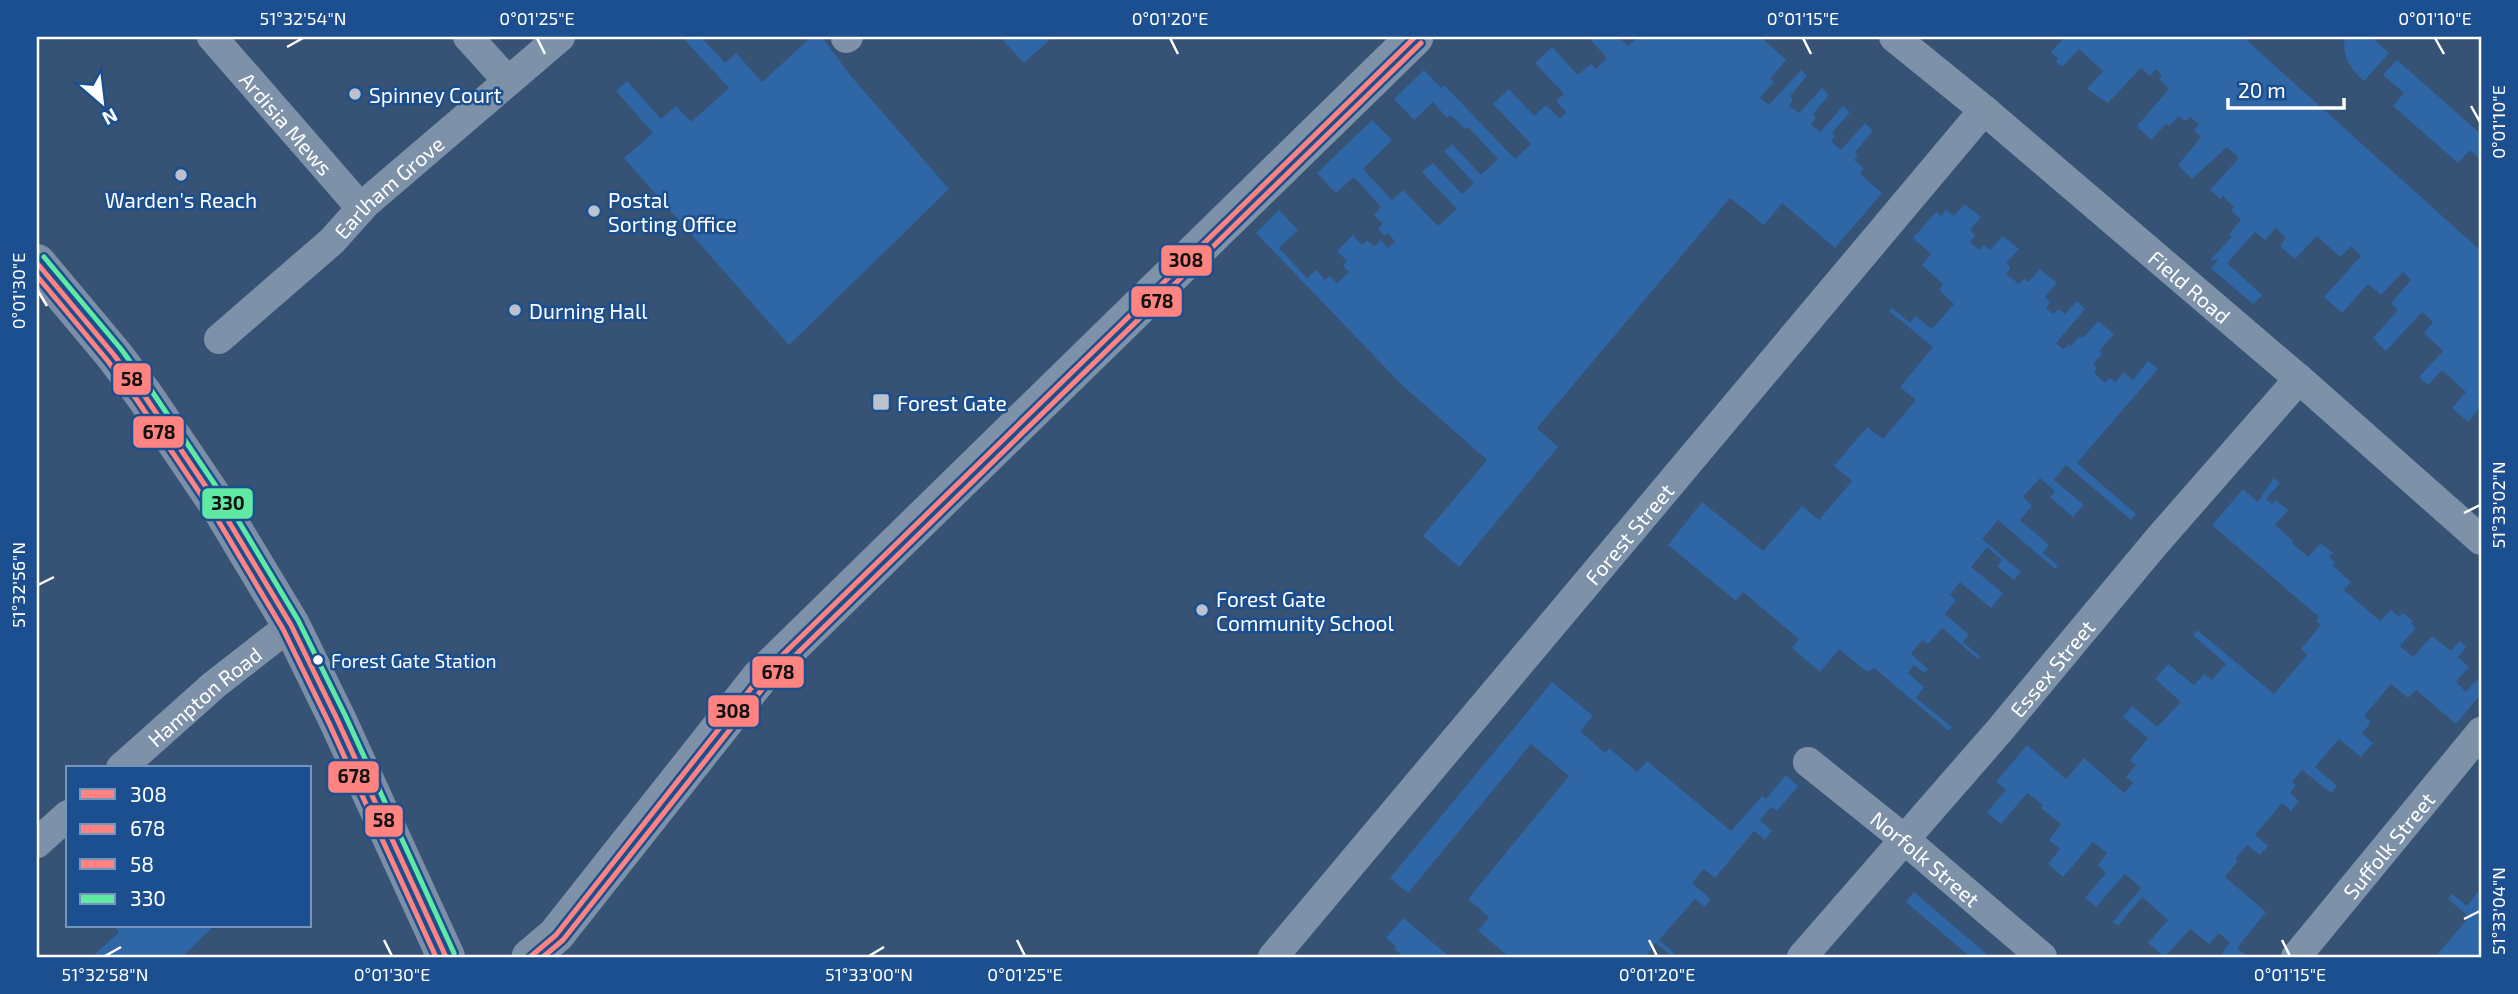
<svg xmlns="http://www.w3.org/2000/svg" width="2518" height="994" font-family="'Exo 2',sans-serif">
  <style>
    .green { fill: #2f66a5 }
    .lines { fill: none; stroke-linecap: round; stroke-linejoin: round }
    .minor { stroke: #7d92a8; stroke-width: 30 }
    .tertiary { stroke: #7d92a8; stroke-width: 37 }
    .primary { stroke: #7d8ea7; stroke-width: 38 }
    .bus-1-casing { stroke: #1b4f8f; stroke-width: 10 }
    .bus-2-casing { stroke: #1b4f8f; stroke-width: 10 }
    .bus-3-casing { stroke: #1b4f8f; stroke-width: 10 }
    .bus-4-casing { stroke: #1b4f8f; stroke-width: 10 }
    .bus-1 { stroke: #ff8380; stroke-width: 5 }
    .bus-2 { stroke: #ff8380; stroke-width: 5 }
    .bus-3 { stroke: #ff8380; stroke-width: 5 }
    .bus-4 { stroke: #60e9a3; stroke-width: 5 }
    .ticks { fill: none; stroke: #fff; stroke-width: 2.5 }
    .poi-dot { fill: #b9c2ce; stroke: #1b4f8f; stroke-width: 2.5 }
    .bus-dot { fill: #fff; stroke: #1b4f8f; stroke-width: 2.5 }
    .labels { text-anchor: middle; dominant-baseline: central; stroke-width: 5; stroke-linejoin: round; paint-order: stroke }
    .bus-label { font-size: 19px; fill: #fff; stroke: #1b4f8f; text-anchor: start }
    .poi-label { font-size: 21px; fill: #fff; stroke: #1b4f8f; text-anchor: start }
    .street-label { font-size: 21px; fill: #fff; stroke: #1b4f8f }
    .line-badge { stroke: #1b4f8f; stroke-width: 2.5 }
    .pale-badge-label { font-size: 19px; text-anchor: middle; font-weight: bold; fill: #111 }
    .neatline { fill: none; stroke: #fff; stroke-width: 2.5 }
    .ticks-label { font-size: 18px; text-anchor: middle; fill: #fff }
  </style>
  <rect width="100%" height="100%" fill="#365274"/>
  <path class="green" d="M682,37H701L725,63L736,53L762,82L807,41L804,37H822L850,75L949,189L789,345L624,158L653,133L616,91L627,81L661,119L676,106L691,122L729,88Z
    M1000,37H1053L1024,63Z
    M1588,37H1619L1628,46L1638,37H1761L1786,60L1770,79L1774,82L1760,98L1769,105L1801,70L1807,76L1790,96L1793,100L1789,106L1799,113L1822,88L1829,95L1813,114L1816,118L1811,124L1820,132L1843,106L1850,112L1832,133L1835,136L1831,141L1841,150L1865,123L1873,131L1855,152L1858,155L1854,160L1864,168L1860,174L1882,193L1835,248L1782,203L1764,225L1730,198L1537,428L1558,447L1459,567L1423,536L1487,460L1402,385L1256,233L1279,210L1298,230L1279,248L1307,278L1316,270L1325,280L1330,276L1337,283L1349,272L1343,266L1347,261L1337,251L1353,235L1362,245L1367,240L1374,247L1381,240L1388,248L1395,242L1388,233L1385,236L1378,229L1383,224L1374,215L1381,207L1354,177L1336,193L1317,173L1372,120L1392,140L1363,169L1392,200L1403,190L1438,226L1457,209L1422,172L1433,163L1462,194L1474,183L1444,151L1452,144L1481,175L1498,159L1468,127L1465,129L1451,115L1447,118L1433,102L1414,120L1394,99L1424,70L1441,88L1444,85L1515,159L1531,144L1493,104L1509,89L1534,116L1546,105L1560,119L1566,112L1556,101L1564,94L1535,63L1552,47L1578,75L1591,64L1596,69L1607,58Z
    M2065,37H2243L2481,251V407L2468,422L2452,408L2466,392L2442,370L2428,385L2419,377L2443,351L2424,333L2433,322L2422,312L2386,351L2373,338L2398,310L2391,303L2411,280L2403,272L2381,295L2368,284L2342,313L2324,297L2361,256L2351,246L2340,257L2317,236L2295,259L2280,246L2286,238L2276,228L2265,240L2255,232L2227,263L2262,295L2253,304L2211,268L2218,260H2210L2232,237L2229,234L2241,220L2231,210L2234,207L2223,196L2220,199L2210,190L2239,158L2227,147L2192,179L2178,165L2201,137L2194,130L2199,124L2190,117L2185,121L2179,116L2169,126L2166,124L2151,140L2137,126L2169,89L2159,79L2162,75L2156,69L2150,76L2141,68L2108,103L2087,89L2103,71L2079,49L2062,67L2056,62L2058,59L2051,52Z
    M2345,37H2371L2389,53L2364,81C2350,68 2341,57 2345,37Z
    M2397,60L2481,134V160L2470,150L2458,163L2393,106L2404,93L2383,75Z
    M1965,204L1981,217L1970,230L1975,235L1970,242L1979,250L1984,245L1990,250L2003,236L2019,249L2006,263L2011,268L2006,274L2019,284L2024,278L2029,282L2040,269L2057,283L2045,297L2050,302L2046,308L2053,314L2059,309L2065,314L2077,301L2085,309L2056,343L2063,349L2069,344L2071,346L2080,336L2083,338L2098,321L2114,334L2099,351L2102,354L2093,364L2097,368L2094,373L2105,383L2110,378L2115,382L2124,372L2133,380L2148,361L2158,369L2077,463L2136,514L2131,520L2066,465L2054,480L2084,505L2073,517L2050,497L2055,491L2040,478L2023,497L2032,506L2020,520L2049,545L2043,553L2058,565L2055,569L1998,520L1982,539L2021,572L2014,580L1997,566L2002,560L1987,547L1971,567L2003,593L1991,608L1960,582L1950,595L1956,600L1945,614L1969,635L1963,642L1981,657L1978,659L1942,628L1928,644L1922,640L1911,654L1928,669L1924,673L1914,665L1908,673L1924,687L1916,698L1952,727L1949,731L1874,668L1867,672L1839,649L1820,672L1792,648L1799,639L1743,592L1736,601L1668,545L1702,502L1763,551L1802,506L1819,520L1852,481L1834,466L1867,427L1883,439L1916,400L1900,387L1933,347L1889,311L1892,308L1910,323L1915,316L1932,329L1954,304L1939,290L1943,284L1922,265L1931,254L1913,238L1936,212L1941,216L1946,210L1954,216Z
    M2274,478L2280,483L2266,499L2272,504L2276,500L2288,510L2275,525L2293,541L2292,543L2308,557L2321,543L2333,553L2329,557L2335,563L2333,566L2351,582L2344,590L2380,621L2391,610L2399,617L2403,613L2413,621L2411,624L2416,628L2400,646L2413,657L2432,636L2451,651L2460,641L2466,647L2458,657L2469,667L2456,682L2466,692L2477,679L2481,682V694L2456,724L2416,690L2408,698L2391,684L2364,716L2371,722L2362,734L2373,743L2361,757L2339,739L2315,767L2337,786L2331,793L2302,770L2292,782L2296,785L2290,793L2299,801L2291,811L2282,803L2255,835L2268,846L2260,855L2247,845L2236,858L2238,861L2225,877L2266,912L2237,948L2248,957H2219L2230,943L2219,933L2209,944L2190,929L2165,957L2148,943L2168,920L2142,897L2118,926L2113,922L2141,888L2125,874L2096,907L2085,898L2106,873L2098,865L2107,853L2093,842L2063,877L2048,864L2060,849L2049,840L2061,824L2041,808L2043,805L2027,793L2001,824L1987,812L2006,790L1996,782L2027,745L2066,779L2084,758L2124,793L2133,783L2126,777L2136,765L2130,760L2148,738L2123,717L2132,706L2157,727L2181,702L2155,679L2168,664L2194,685L2204,674L2212,680L2226,664L2193,635L2197,630L2274,694L2307,655L2301,649L2321,625L2316,621L2319,617L2212,525L2243,489L2258,502Z
    M1552,682L1593,716L1580,731L1605,753L1609,748L1637,772L1647,761L1731,831L1762,796L1766,799L1786,775L1798,786L1777,811L1771,807L1760,820L1772,831L1765,840L1754,831L1715,878L1704,869L1692,883L1711,899L1705,907L1695,899L1659,940L1679,957H1673L1656,943L1646,957H1509L1478,931L1489,917L1468,899L1569,776L1531,744L1408,893L1390,878Z
    M2481,880V957H2435L2469,917L2448,899L2452,894L2467,906L2480,889L2477,885Z
    M1914,892L1990,957H1970L1906,902Z
    M1403,918L1450,957H1404L1394,949L1396,946L1386,938Z
    M114,926H208L211,929L182,957H92L119,932Z"/>
  <g class="lines">
    <g class="minor">
      <path id="s1" d="M212,37L361,208"/>
      <path d="M468,37L508,81"/>
      <path id="s2" d="M1894,37L1984,110L2299,379L2481,540"/>
      <path d="M846,38L848,37"/>
      <path id="s3" d="M219,339L332,241L366,203L560,37"/>
      <path id="s4" d="M1808,762L1904,839L2042,957"/>
      <path id="s5" d="M121,768L214,685L291,625"/>
      <path d="M37,843L68,815"/>
      <path id="s6" d="M1273,957L1984,110"/>
      <path id="s7" d="M1802,957L1999,731L2157,541L2299,379"/>
      <path id="s8" d="M2296,957L2481,732"/>
    </g>
    <path class="tertiary" d="M530,957L556,935L760,677L1415,37"/>
    <path class="primary" d="M37,263L114,355L144,395L223,512L291,625L337,719L446,957"/>
    <g class="bus-1-casing">
      <path id="bus-1" d="M530,957L556,935L760,677L1415,37"/>
    </g>
    <g class="bus-2-casing">
      <path id="bus-2" d="M37,276L107,360L137,400L216,517L283,629L329,723L436,957
        M543,957L563,940L767,683L1421,43"/>
    </g>
    <g class="bus-3-casing">
      <path id="bus-3" d="M37,263L114,355L144,395L223,512L291,625L337,719L446,957"/>
    </g>
    <g class="bus-4-casing">
      <path id="bus-4" d="M44,257L121,349L151,390L230,507L298,620L345,715L454,953"/>
    </g>
    <use href="#bus-1" class="bus-1"/>
    <use href="#bus-2" class="bus-2"/>
    <use href="#bus-3" class="bus-3"/>
    <use href="#bus-4" class="bus-4"/>
  </g>
  <path class="ticks" d="M537,38L545,54M1170,38L1178,54M1803,38L1811,54M2435,38L2444,54M287,47L303,38M2471,106L2480,122M38,291L47,306M2464,513L2480,505M38,585L54,577M2464,919L2480,911M384,940L392,956M1017,940L1025,956M1649,940L1657,956M2282,940L2290,956M105,956L121,947M869,956L884,947"/>
  <g class="poi-dot">
    <circle cx="355" cy="94" r="7"/>
    <circle cx="181" cy="175" r="7"/>
    <circle cx="594" cy="211" r="7"/>
    <circle cx="515" cy="310" r="7"/>
    <rect x="872" y="393" width="18" height="18" rx="3.5"/>
    <circle cx="1202" cy="610" r="7"/>
  </g>
  <circle class="bus-dot" cx="318" cy="660" r="6"/>
  <g class="labels">
    <g class="bus-label">
      <text x="331" y="660">Forest Gate Station</text>
    </g>
    <g class="poi-label">
      <text x="369" y="94">Spinney Court</text>
      <text x="181" y="199" text-anchor="middle">Warden's Reach</text>
      <text x="608" y="199">Postal<tspan x="608" dy="24">Sorting Office</tspan></text>
      <text x="529" y="310">Durning Hall</text>
      <text x="897" y="402">Forest Gate</text>
      <text x="1216" y="598">Forest Gate<tspan x="1216" dy="24">Community School</tspan></text>
    </g>
    <g class="street-label">
      <text stroke="none"><textPath href="#s1" startOffset="114">Ardisia Mews</textPath></text>
      <text stroke="none"><textPath href="#s3" startOffset="228">Earlham Grove</textPath></text>
      <text stroke="none"><textPath href="#s2" startOffset="387">Field Road</textPath></text>
      <text stroke="none"><textPath href="#s6" startOffset="553">Forest Street</textPath></text>
      <text stroke="none"><textPath href="#s7" startOffset="382">Essex Street</textPath></text>
      <text stroke="none"><textPath href="#s5" startOffset="110">Hampton Road</textPath></text>
      <text stroke="none"><textPath href="#s8" startOffset="145">Suffolk Street</textPath></text>
      <text stroke="none"><textPath href="#s4" startOffset="152">Norfolk Street</textPath></text>
    </g>
  </g>
  <g class="line-badge">
    <rect x="1160" y="244" width="53" height="33" rx="7" fill="#ff8380"/>
    <rect x="1130" y="285" width="53" height="33" rx="7" fill="#ff8380"/>
    <rect x="112" y="362" width="40" height="34" rx="7" fill="#ff8380"/>
    <rect x="132" y="415" width="53" height="34" rx="7" fill="#ff8380"/>
    <rect x="201" y="487" width="53" height="33" rx="7" fill="#60e9a3"/>
    <rect x="751" y="655" width="54" height="34" rx="7" fill="#ff8380"/>
    <rect x="707" y="694" width="53" height="34" rx="7" fill="#ff8380"/>
    <rect x="327" y="760" width="53" height="34" rx="7" fill="#ff8380"/>
    <rect x="364" y="804" width="40" height="34" rx="7" fill="#ff8380"/>
  </g>
  <g class="pale-badge-label">
    <text x="1186" y="267">308</text>
    <text x="1157" y="308">678</text>
    <text x="132" y="386">58</text>
    <text x="159" y="439">678</text>
    <text x="228" y="510">330</text>
    <text x="778" y="679">678</text>
    <text x="733" y="718">308</text>
    <text x="354" y="783">678</text>
    <text x="384" y="827">58</text>
  </g>
  <rect width="2518" height="994" fill="none" stroke="#1b4f8f" stroke-width="77"/>
  <rect x="66" y="766" width="245" height="161" fill="#1b4f8f" stroke="#7695bc" stroke-width="2"/>
  <rect x="80" y="789" width="35" height="10" fill="#ff8380" stroke="#7695bc" stroke-width="2"/>
  <text x="130" y="802" font-size="21" fill="#ffffff">308</text>
  <rect x="80" y="824" width="35" height="10" fill="#ff8380" stroke="#7695bc" stroke-width="2"/>
  <text x="130" y="836" font-size="21" fill="#ffffff">678</text>
  <rect x="80" y="859" width="35" height="10" fill="#ff8380" stroke="#7695bc" stroke-width="2"/>
  <text x="130" y="872" font-size="21" fill="#ffffff">58</text>
  <rect x="80" y="894" width="35" height="10" fill="#60e9a3" stroke="#7695bc" stroke-width="2"/>
  <text x="130" y="906" font-size="21" fill="#ffffff">330</text>
  <g transform="translate(102 102) rotate(152)" stroke="#1b4f8f" stroke-width="5" paint-order="stroke">
  <path d="M0-5L12 26L0 18L-12 26Z" fill="#ffffff"/>
  <text y="-10" font-size="19" font-weight="bold" text-anchor="middle" fill="#ffffff">N</text>
  </g>
  <path d="M2228 98v10h116v-10" fill="none" stroke="#ffffff" stroke-width="3.5"/>
  <text x="2238" y="98" font-size="21" fill="#ffffff" stroke="#1b4f8f" stroke-width="5" paint-order="stroke">20 m</text>
  <rect x="38" y="38" width="2442" height="918" class="neatline"/>
  <g class="ticks-label">
    <text x="303" y="25">51°32'54"N</text>
    <text x="537" y="25">0°01'25"E</text>
    <text x="1170" y="25">0°01'20"E</text>
    <text x="1803" y="25">0°01'15"E</text>
    <text x="2435" y="25">0°01'10"E</text>
    <text transform="translate(2499 122) rotate(-90)" y="6">0°01'10"E</text>
    <text transform="translate(19 291) rotate(-90)" y="6">0°01'30"E</text>
    <text transform="translate(2499 505) rotate(-90)" y="6">51°33'02"N</text>
    <text transform="translate(19 585) rotate(-90)" y="6">51°32'56"N</text>
    <text transform="translate(2499 911) rotate(-90)" y="6">51°33'04"N</text>
    <text x="105" y="981">51°32'58"N</text>
    <text x="392" y="981">0°01'30"E</text>
    <text x="869" y="981">51°33'00"N</text>
    <text x="1025" y="981">0°01'25"E</text>
    <text x="1657" y="981">0°01'20"E</text>
    <text x="2290" y="981">0°01'15"E</text>
  </g>
</svg>
